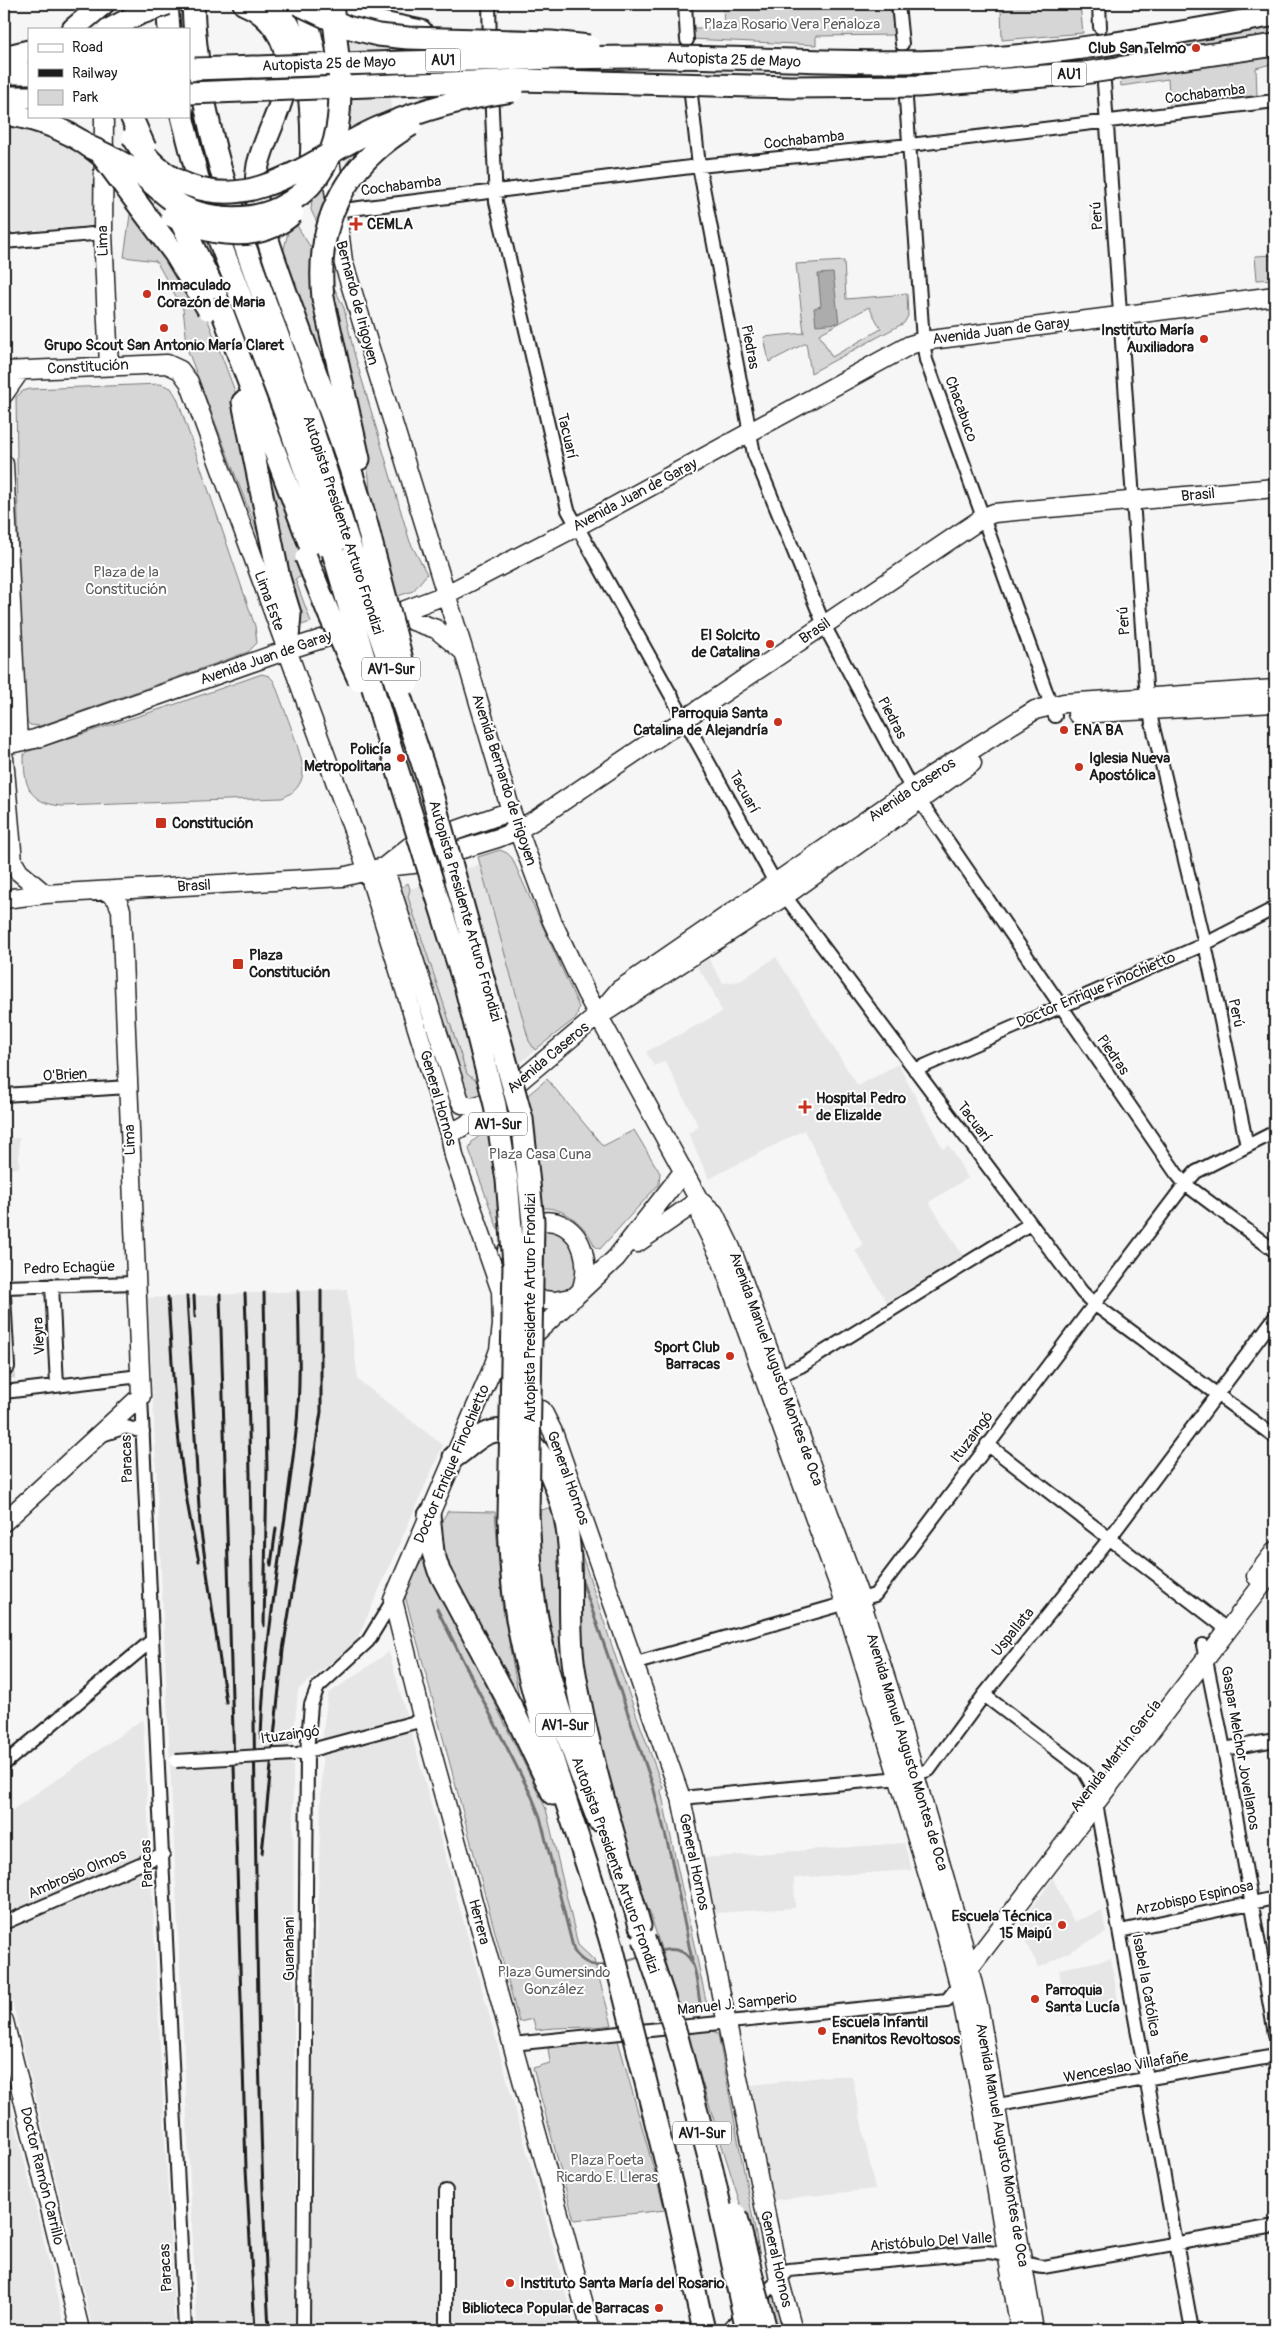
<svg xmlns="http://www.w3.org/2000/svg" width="1279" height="2334" font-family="Pangolin,sans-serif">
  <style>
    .built { fill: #e6e6e6 }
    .green { fill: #d6d6d6; stroke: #797979; fill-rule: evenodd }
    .water { fill: #acacac; stroke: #727272 }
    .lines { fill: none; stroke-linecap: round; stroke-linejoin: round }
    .stream { stroke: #727272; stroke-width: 3 }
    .street-tunnel { stroke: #d5d5d5; stroke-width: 12; stroke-dasharray: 12 6; stroke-linecap: butt }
    .street-casing { stroke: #1c1c1c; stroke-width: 16 }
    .secondary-casing { stroke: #1c1c1c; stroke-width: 21 }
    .highway-casing { stroke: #1c1c1c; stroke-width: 25 }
    .street { stroke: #fff; stroke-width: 12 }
    .secondary { stroke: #fff; stroke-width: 18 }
    .highway { stroke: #fff; stroke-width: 21 }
    .rail { stroke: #1c1c1c; stroke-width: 3 }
    .street-bridge-casing { stroke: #1c1c1c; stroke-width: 16; stroke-linecap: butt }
    .highway-bridge-casing { stroke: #1c1c1c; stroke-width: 25; stroke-linecap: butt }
    .street-bridge { stroke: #fff; stroke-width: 12 }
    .highway-bridge { stroke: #fff; stroke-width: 21 }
    .poi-dot { fill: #c8321e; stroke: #fff; stroke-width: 2 }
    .labels { text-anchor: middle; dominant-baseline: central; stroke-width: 4; stroke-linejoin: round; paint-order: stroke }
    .shield { fill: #fff; stroke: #606060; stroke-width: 1 }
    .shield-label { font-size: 14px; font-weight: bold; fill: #1c1c1c }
    .park-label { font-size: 15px; fill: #5d5d5d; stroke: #fff }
    .poi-label { font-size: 15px; font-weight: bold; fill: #1c1c1c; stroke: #fff; text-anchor: start }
    .street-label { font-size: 15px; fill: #1c1c1c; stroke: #fff }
  </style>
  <rect width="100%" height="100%" fill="#f6f6f6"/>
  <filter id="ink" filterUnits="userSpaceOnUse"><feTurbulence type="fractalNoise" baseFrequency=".02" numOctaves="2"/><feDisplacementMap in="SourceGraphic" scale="10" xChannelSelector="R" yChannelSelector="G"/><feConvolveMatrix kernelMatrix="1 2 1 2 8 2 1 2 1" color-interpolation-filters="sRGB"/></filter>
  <g filter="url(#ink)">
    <path class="built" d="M329,4H375L395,14L398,94H391V134L346,171Z
      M4,127H23L91,159L99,225L4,233Z
      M1103,210L1104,227L1091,228L1090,211Z
      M480,864L529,1041L535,1050L485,1096L478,1082L467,1074L408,897L410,889Z
      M776,957L858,1086L898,1064L943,1149L949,1145L968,1178L929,1202L963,1256L887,1302L855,1250L863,1245L804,1130L709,1179L688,1133L699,1127L665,1061L654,1066L646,1052L722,1012L711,987L697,967L708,958L723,983L740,981Z
      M19,1138V1168L4,1169V1139Z
      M347,1289L358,1380L443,1445L356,1642L298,1690L293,1744L295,2330H197L148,1298Z
      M389,1652L557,2260L575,2330H305L323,1731L328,1694Z
      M143,1719L175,2330H93L4,1969V1816Z
      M904,1843L912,1870L794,1878L795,1908L715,1913L703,1858Z
      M1053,1879L1074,1922L1102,1910L1106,1933L1039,1968L1018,1927Z
      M1111,1959L1119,2006L1067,2016L1064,2001L1084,1997L1081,1984L1062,1988L1059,1969Z
      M4,2076L65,2330H4Z
      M830,2076H852L875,2189L774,2200L751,2085Z"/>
    <path class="green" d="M723,4H891L894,35L816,36V45L690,39V28H724Z
      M948,4H998V5L949,8Z
      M1058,4H1080L1083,33L1002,40L1001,7Z
      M1275,5V63L1256,68L1257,96L1170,107L1168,79L1121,86L1115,33Z
      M326,181L334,258L311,210L312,199Z
      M131,208L204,310L241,407L273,574L188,351L183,309L156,261L124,257Z
      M296,224L329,277L344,308L354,353L410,542L427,574L413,591L392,598L371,510L369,477L328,288L353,447L282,257L288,232Z
      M1275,255V279L1257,280L1255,256Z
      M844,261L846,299L907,294L908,316L904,323L811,373L806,343L769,362L764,337L804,333L796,264ZM869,307L881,329L832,357L819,334Z
      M160,384L171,388L177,398L255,626L257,643L248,652L40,726L30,725L25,719L21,708L16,397L23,391L30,389Z
      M261,448L308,574L295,579L311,622L298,626Z
      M262,674L269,676L274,681C280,699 304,757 303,772C302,785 294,793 282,798L62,806C27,803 24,784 24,754L26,752L173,705Z
      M500,850L507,853L512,858L579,1007L576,1018L535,1050L529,1041L478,857Z
      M408,883L410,889L408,897L467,1074L478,1082L485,1096L472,1098L466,1094L398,890Z
      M547,1079L603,1146L634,1130L660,1173L659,1184L600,1249L595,1247C584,1220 557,1201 527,1210C517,1214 507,1223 498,1230L469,1149L472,1142Z
      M546,1229C570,1235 587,1257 576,1281C573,1287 570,1293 563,1294C557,1295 549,1292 543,1291L542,1232Z
      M554,1506L577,1731C556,1659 539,1586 539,1511Z
      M448,1511L495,1512L502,1604L522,1714L444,1568L439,1525Z
      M570,1519L617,1661L663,1788L661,1791L707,2005L680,2010L649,1910L645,1911L584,1690Z
      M424,1557L546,1809L578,1945L594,1960L612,2025C586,2029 561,2026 536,2030L533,2019L519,2022L404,1592Z
      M710,2029L718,2034L760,2256L756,2254L686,2031Z
      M618,2040L665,2210L574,2220L533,2068L550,2063L548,2048Z
      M777,2292L786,2330H746L767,2297Z"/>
    <path class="water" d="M833,273L839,323L816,325L814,308L821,306L818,274Z"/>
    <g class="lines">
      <path class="stream" d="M580,1575L653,1786L671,1857L692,1960
        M437,1609L532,1797L540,1817L574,1951C583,1964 594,1968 609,1965
        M656,1952C697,1940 695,1973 700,2003
        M622,1962L643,1956"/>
      <path class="street-tunnel" d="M8,1367L10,1384"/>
      <g class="street-casing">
        <path id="street" d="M489,4L490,46
          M685,4L687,40
          M898,4L902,44
          M1099,4L1100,27
          M1104,83L1146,686L1152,723L1205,944L1247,1146
          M491,89L496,202L568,510L776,884L1082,1292L1094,1304L1275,1437
          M691,95L699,166L754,454L824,625L911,788L1176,1173L1185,1184L1275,1251
          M906,99L923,341L926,360L1055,716
          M335,211L699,166L910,145L1275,101
          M4,242L103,233
          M915,1070L1205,944L1275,908
          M4,1095L128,1087
          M52,1285L57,1385
          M4,1287L136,1283
          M4,1296L8,1367
          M771,1379L801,1366L1030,1224
          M4,1392L140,1376
          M141,1396C153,1707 171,2019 185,2330
          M105,1434L126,1427L143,1432
          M987,1444L1228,1630
          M1203,1645L1224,1749L1275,2034
          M633,1664L875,1595L1185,1184L1196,1172L1275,1132
          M984,1695L1084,1771L1093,1787L1192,2330
          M1224,1749L1275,1740
          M300,1753L423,1720
          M4,1764L150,1642
          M681,1798L900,1778L929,1770L984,1695L1109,1539L1275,1317
          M4,1923L163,1854
          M1120,1931L1275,1898
          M512,2044L947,2000L959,1985
          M987,2107L1275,2056
          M303,2330L307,1752L311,1705L318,1687L368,1641L393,1600
          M446,2330V2191
          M728,2330L789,2270L986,2252C1007,2252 1022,2265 1043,2267L1275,2226"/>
      </g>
      <g class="secondary-casing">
        <path id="secondary" d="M305,4L317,55L343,261L464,652L511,811L552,921L586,993L699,1200L702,1220L721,1259L845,1602L945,1931L959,1985L983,2108L1020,2330
          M104,116L103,233L109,366
          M4,371L167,364L180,370L189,382L368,871L450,1134L454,1156L501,1291L502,1325L499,1350L493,1367L393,1600L423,1720L591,2330
          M4,394L20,371
          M4,464L18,742
          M396,615L436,629L464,652
          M379,620L445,595L578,526L910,345L923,341L1275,296
          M1077,714L1275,703
          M4,745L35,739L287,650L350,630
          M4,758L13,862L19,872L45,894
          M384,867L459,1098L462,1104L472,1107L495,1101
          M384,867L409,847L511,811
          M4,899L45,894L342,877L384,867L414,864L498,838L518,830L538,818L984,517L994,513L1275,488
          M607,1011L785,896L972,763
          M450,1134L488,1112L496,1101L597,1016L619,990L932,775L1035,710L1064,703L1275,689
          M699,1200L714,1213L731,1248L860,1598L900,1723L959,1928L979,2009L1034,2330
          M637,1243L699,1200
          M507,1251C540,1191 602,1231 581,1291
          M520,1298L555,1301L575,1297
          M536,1333L616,1258L683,1172
          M542,1410L553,1432L681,1798L779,2279L793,2330
          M4,1522L141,1396L121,910L116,898L106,891
          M1256,1576L1275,1551
          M965,1974L1275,1568
          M4,2021L80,2330"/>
      </g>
      <g class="highway-casing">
        <path id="highway" d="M167,4L169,29
          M193,4C198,147 258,278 306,411C323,458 337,507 353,555
          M244,4C259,10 272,22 280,37C302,83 268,122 258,165C255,181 256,196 259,211C292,325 346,433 373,549
          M276,4C284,16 291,28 297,41C311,75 315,142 309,178
          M332,4L373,21L421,31
          M73,29L103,4
          M4,57L29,51
          M4,73H29
          M4,97H29
          M4,114C41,119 74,132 103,157
          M182,116L203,198L284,410L333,552
          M213,287L313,553
          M323,298L359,459
          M243,402L279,578L290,614L287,650
          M454,1457C472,1446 485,1425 510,1432C514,1433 520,1434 524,1437C546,1454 557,1487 564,1513C576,1563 566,1617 574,1668C588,1755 616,1841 640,1926
          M429,1515L433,1552L439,1571L513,1710L553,1794
          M528,1515C530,1541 530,1566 533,1592C543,1670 570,1747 598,1820
          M509,1517C510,1555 512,1593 519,1630C540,1738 582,1841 612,1946
          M699,2309L704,2330"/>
      </g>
      <use href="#street" class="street"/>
      <use href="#secondary" class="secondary"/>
      <use href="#highway" class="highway"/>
      <path class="rail" d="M245,1294C258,1639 251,1985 269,2330
        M220,1295L246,2168L255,2330
        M187,1296L200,1525L226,1702
        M194,1296L195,1317
        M168,1297C173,1386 178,1473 199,1561
        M271,1565L276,1528
        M264,1626L267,1470L264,1293
        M261,1738C264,1635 285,1533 296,1432C301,1385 299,1338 298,1291
        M262,1853L283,1650L321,1412V1290"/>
      <g class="street-bridge-casing">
        <path id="street-bridge" d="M176,1761L294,1754"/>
      </g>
      <g class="highway-bridge-casing">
        <path id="highway-bridge" d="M298,4L347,27L378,35L408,38L551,42L589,46
          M110,29L139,14L167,4
          M195,69C344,64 492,58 641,57C743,56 844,65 946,61C1058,56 1166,35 1275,15
          M189,93L520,80L791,87L918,86L1084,73L1275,45
          M131,116L145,148
          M133,137C160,184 212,203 263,186C304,173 339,145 378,128C421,110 467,97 513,91
          M90,147C107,155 125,163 140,174C157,186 170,202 190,210C216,220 253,221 279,208C359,169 340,76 332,4
          M103,157L175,254L208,309
          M172,216C207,236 261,244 293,213
          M178,216L213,287
          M323,298C315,221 345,164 411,125
          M373,549L408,683
          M333,552L390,746L466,989L495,1105L507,1180L514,1264L509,1517
          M353,555L429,783L522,1119L533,1221L528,1515
          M306,557L329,614L359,680
          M644,1939L676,2033L712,2169L747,2330
          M612,1946L674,2195L699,2309
          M736,2214L766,2330"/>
      </g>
      <use href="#street-bridge" class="street-bridge"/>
      <use href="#highway-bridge" class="highway-bridge"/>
    </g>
  </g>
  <g class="poi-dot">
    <circle cx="1196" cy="48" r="5"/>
    <path d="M353.5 216.5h5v5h5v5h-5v5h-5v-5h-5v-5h5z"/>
    <circle cx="147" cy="294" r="5"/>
    <circle cx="164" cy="328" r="5"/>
    <circle cx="1204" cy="339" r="5"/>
    <circle cx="770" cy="644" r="5"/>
    <circle cx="778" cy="722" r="5"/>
    <circle cx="1064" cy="730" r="5"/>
    <circle cx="401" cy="758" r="5"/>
    <circle cx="1079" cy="767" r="5"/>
    <rect x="155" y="817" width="12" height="12" rx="2.5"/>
    <rect x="232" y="958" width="12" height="12" rx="2.5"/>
    <path d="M802.5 1099.5h5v5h5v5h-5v5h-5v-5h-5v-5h5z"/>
    <circle cx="730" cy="1356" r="5"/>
    <circle cx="1062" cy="1925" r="5"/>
    <circle cx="1035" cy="1999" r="5"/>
    <circle cx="822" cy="2031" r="5"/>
    <circle cx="510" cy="2283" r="5"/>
    <circle cx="659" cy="2308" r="5"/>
  </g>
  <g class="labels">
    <g class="shield">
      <rect x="425.5" y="48.5" width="35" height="23" rx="4"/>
      <rect x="1051.5" y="62.5" width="35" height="23" rx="4"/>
      <rect x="362" y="657.5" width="58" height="23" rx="4"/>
      <rect x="469" y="1112.5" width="58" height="23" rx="4"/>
      <rect x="536" y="1713.5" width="58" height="23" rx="4"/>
      <rect x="673" y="2121.5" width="58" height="23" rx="4"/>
    </g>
    <g class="shield-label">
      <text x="443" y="60">AU1</text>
      <text x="1069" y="74">AU1</text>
      <text x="391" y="669">AV1-Sur</text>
      <text x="498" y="1124">AV1-Sur</text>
      <text x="565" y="1725">AV1-Sur</text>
      <text x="702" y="2133">AV1-Sur</text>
    </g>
    <g class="park-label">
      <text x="792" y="24">Plaza Rosario Vera Peñaloza</text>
      <text x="126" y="572">Plaza de la<tspan x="126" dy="17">Constitución</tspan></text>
      <text x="540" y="1154">Plaza Casa Cuna</text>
      <text x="554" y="1972">Plaza Gumersindo<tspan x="554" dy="17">González</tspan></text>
      <text x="607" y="2160">Plaza Poeta<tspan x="607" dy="17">Ricardo E. Lleras</tspan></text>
    </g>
    <g class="poi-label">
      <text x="1186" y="48" text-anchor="end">Club San Telmo</text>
      <text x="367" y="224">CEMLA</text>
      <text x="157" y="285">Inmaculado<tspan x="157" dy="17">Corazón de Maria</tspan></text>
      <text x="1194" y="330" text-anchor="end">Instituto María<tspan x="1194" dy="17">Auxiliadora</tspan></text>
      <text x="164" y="345" text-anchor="middle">Grupo Scout San Antonio María Claret</text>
      <text x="760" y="635" text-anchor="end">El Solcito<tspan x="760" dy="17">de Catalina</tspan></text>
      <text x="768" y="713" text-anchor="end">Parroquia Santa<tspan x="768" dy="17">Catalina de Alejandría</tspan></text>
      <text x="1074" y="730">ENA BA</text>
      <text x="391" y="749" text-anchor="end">Policía<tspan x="391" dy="17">Metropolitana</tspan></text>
      <text x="1089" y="758">Iglesia Nueva<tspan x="1089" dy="17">Apostólica</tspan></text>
      <text x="172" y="823">Constitución</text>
      <text x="249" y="955">Plaza<tspan x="249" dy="17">Constitución</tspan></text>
      <text x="816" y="1098">Hospital Pedro<tspan x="816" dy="17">de Elizalde</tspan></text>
      <text x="720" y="1347" text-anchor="end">Sport Club<tspan x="720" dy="17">Barracas</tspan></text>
      <text x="1052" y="1916" text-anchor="end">Escuela Técnica<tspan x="1052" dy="17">15 Maipú</tspan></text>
      <text x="1045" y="1990">Parroquia<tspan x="1045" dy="17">Santa Lucía</tspan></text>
      <text x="832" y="2022">Escuela Infantil<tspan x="832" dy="17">Enanitos Revoltosos</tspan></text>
      <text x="520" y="2283">Instituto Santa María del Rosario</text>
      <text x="649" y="2308" text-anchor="end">Biblioteca Popular de Barracas</text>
    </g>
    <g class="street-label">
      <text transform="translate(734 60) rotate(2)">Autopista 25 de Mayo</text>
      <text transform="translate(329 64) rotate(-2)">Autopista 25 de Mayo</text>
      <text transform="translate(1205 94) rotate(-7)">Cochabamba</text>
      <text transform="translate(804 140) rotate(-6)">Cochabamba</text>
      <text transform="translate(401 186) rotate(-7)">Cochabamba</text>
      <text transform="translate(1097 216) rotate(-94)">Perú</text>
      <text transform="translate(103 241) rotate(-91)">Lima</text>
      <text transform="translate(357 303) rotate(75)">Bernardo de Irigoyen</text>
      <text transform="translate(1001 331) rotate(-7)">Avenida Juan de Garay</text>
      <text transform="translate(750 347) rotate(79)">Piedras</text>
      <text transform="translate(88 367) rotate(-3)">Constitución</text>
      <text transform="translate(961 409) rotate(70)">Chacabuco</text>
      <text transform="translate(567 436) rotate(77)">Tacuarí</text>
      <text transform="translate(635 495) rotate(-28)">Avenida Juan de Garay</text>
      <text transform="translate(1198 495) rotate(-5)">Brasil</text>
      <text transform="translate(343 525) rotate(72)">Autopista Presidente Arturo Frondizi</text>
      <text transform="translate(269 601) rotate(70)">Lima Este</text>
      <text transform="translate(1124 621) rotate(-94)">Perú</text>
      <text transform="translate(815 631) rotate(-34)">Brasil</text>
      <text transform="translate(266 658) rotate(-19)">Avenida Juan de Garay</text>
      <text transform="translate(892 718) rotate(62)">Piedras</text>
      <text transform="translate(504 780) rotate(72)">Avenida Bernardo de Irigoyen</text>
      <text transform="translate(912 790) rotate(-34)">Avenida Caseros</text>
      <text transform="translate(744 792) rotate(61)">Tacuarí</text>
      <text transform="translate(194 886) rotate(-3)">Brasil</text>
      <text transform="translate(465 911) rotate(74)">Autopista Presidente Arturo Frondizi</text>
      <text transform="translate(1096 990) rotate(-23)">Doctor Enrique Finochietto</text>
      <text transform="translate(1236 1013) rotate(78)">Perú</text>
      <text transform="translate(1113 1055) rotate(55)">Piedras</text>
      <text transform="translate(548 1058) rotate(-40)">Avenida Caseros</text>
      <text transform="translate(65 1075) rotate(-3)">O'Brien</text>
      <text transform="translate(438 1098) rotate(74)">General Hornos</text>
      <text transform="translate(974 1122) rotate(53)">Tacuarí</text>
      <text transform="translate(130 1140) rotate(-92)">Lima</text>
      <text transform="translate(69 1268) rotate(-2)">Pedro Echagüe</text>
      <text transform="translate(530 1308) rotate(-90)">Autopista Presidente Arturo Frondizi</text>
      <text transform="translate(39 1336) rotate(-93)">Vieyra</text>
      <text transform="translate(776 1369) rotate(70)">Avenida Manuel Augusto Montes de Oca</text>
      <text transform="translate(972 1437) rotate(-53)">Ituzaingó</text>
      <text transform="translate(127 1459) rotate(-92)">Paracas</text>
      <text transform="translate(452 1464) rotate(-67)">Doctor Enrique Finochietto</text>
      <text transform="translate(568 1478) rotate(70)">General Hornos</text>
      <text transform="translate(1013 1632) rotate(-51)">Uspallata</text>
      <text transform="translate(290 1735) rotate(-8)">Ituzaingó</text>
      <text transform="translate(1240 1748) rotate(80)">Gaspar Melchor Jovellanos</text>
      <text transform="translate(907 1752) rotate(73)">Avenida Manuel Augusto Montes de Oca</text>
      <text transform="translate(1116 1756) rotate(-52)">Avenida Martín García</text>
      <text transform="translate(694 1862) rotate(78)">General Hornos</text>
      <text transform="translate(147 1864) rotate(-93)">Paracas</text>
      <text transform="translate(615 1865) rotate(70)">Autopista Presidente Arturo Frondizi</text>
      <text transform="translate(77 1874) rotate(-23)">Ambrosio Olmos</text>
      <text transform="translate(1194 1898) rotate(-12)">Arzobispo Espinosa</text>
      <text transform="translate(479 1922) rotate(75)">Herrera</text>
      <text transform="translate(289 1949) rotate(-90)">Guanahani</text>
      <text transform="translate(1146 1985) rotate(80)">Isabel la Católica</text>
      <text transform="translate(737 2004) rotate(-6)">Manuel J. Samperio</text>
      <text transform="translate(1126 2067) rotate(-10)">Wenceslao Villafañe</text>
      <text transform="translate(1002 2145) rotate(80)">Avenida Manuel Augusto Montes de Oca</text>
      <text transform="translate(42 2176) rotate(76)">Doctor Ramón Carrillo</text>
      <text transform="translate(931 2242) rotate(-4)">Aristóbulo Del Valle</text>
      <text transform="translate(776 2259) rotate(77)">General Hornos</text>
      <text transform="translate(166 2268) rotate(-93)">Paracas</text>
    </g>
  </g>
  <rect width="1279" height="2334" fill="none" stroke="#fff" stroke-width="20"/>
  <rect x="10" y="10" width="1259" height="2314" fill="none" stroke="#1c1c1c" stroke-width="2" filter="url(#ink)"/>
  <rect x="28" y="28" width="162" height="90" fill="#ffffff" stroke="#a4a4a4"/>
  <rect x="38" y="44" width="25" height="8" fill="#ffffff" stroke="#a4a4a4"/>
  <text x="72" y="52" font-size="15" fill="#1c1c1c">Road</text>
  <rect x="38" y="69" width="25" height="8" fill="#1c1c1c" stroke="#a4a4a4"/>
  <text x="72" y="78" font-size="15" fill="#1c1c1c">Railway</text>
  <rect x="38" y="90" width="25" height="15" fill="#d6d6d6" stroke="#a4a4a4"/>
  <text x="72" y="102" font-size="15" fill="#1c1c1c">Park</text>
</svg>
